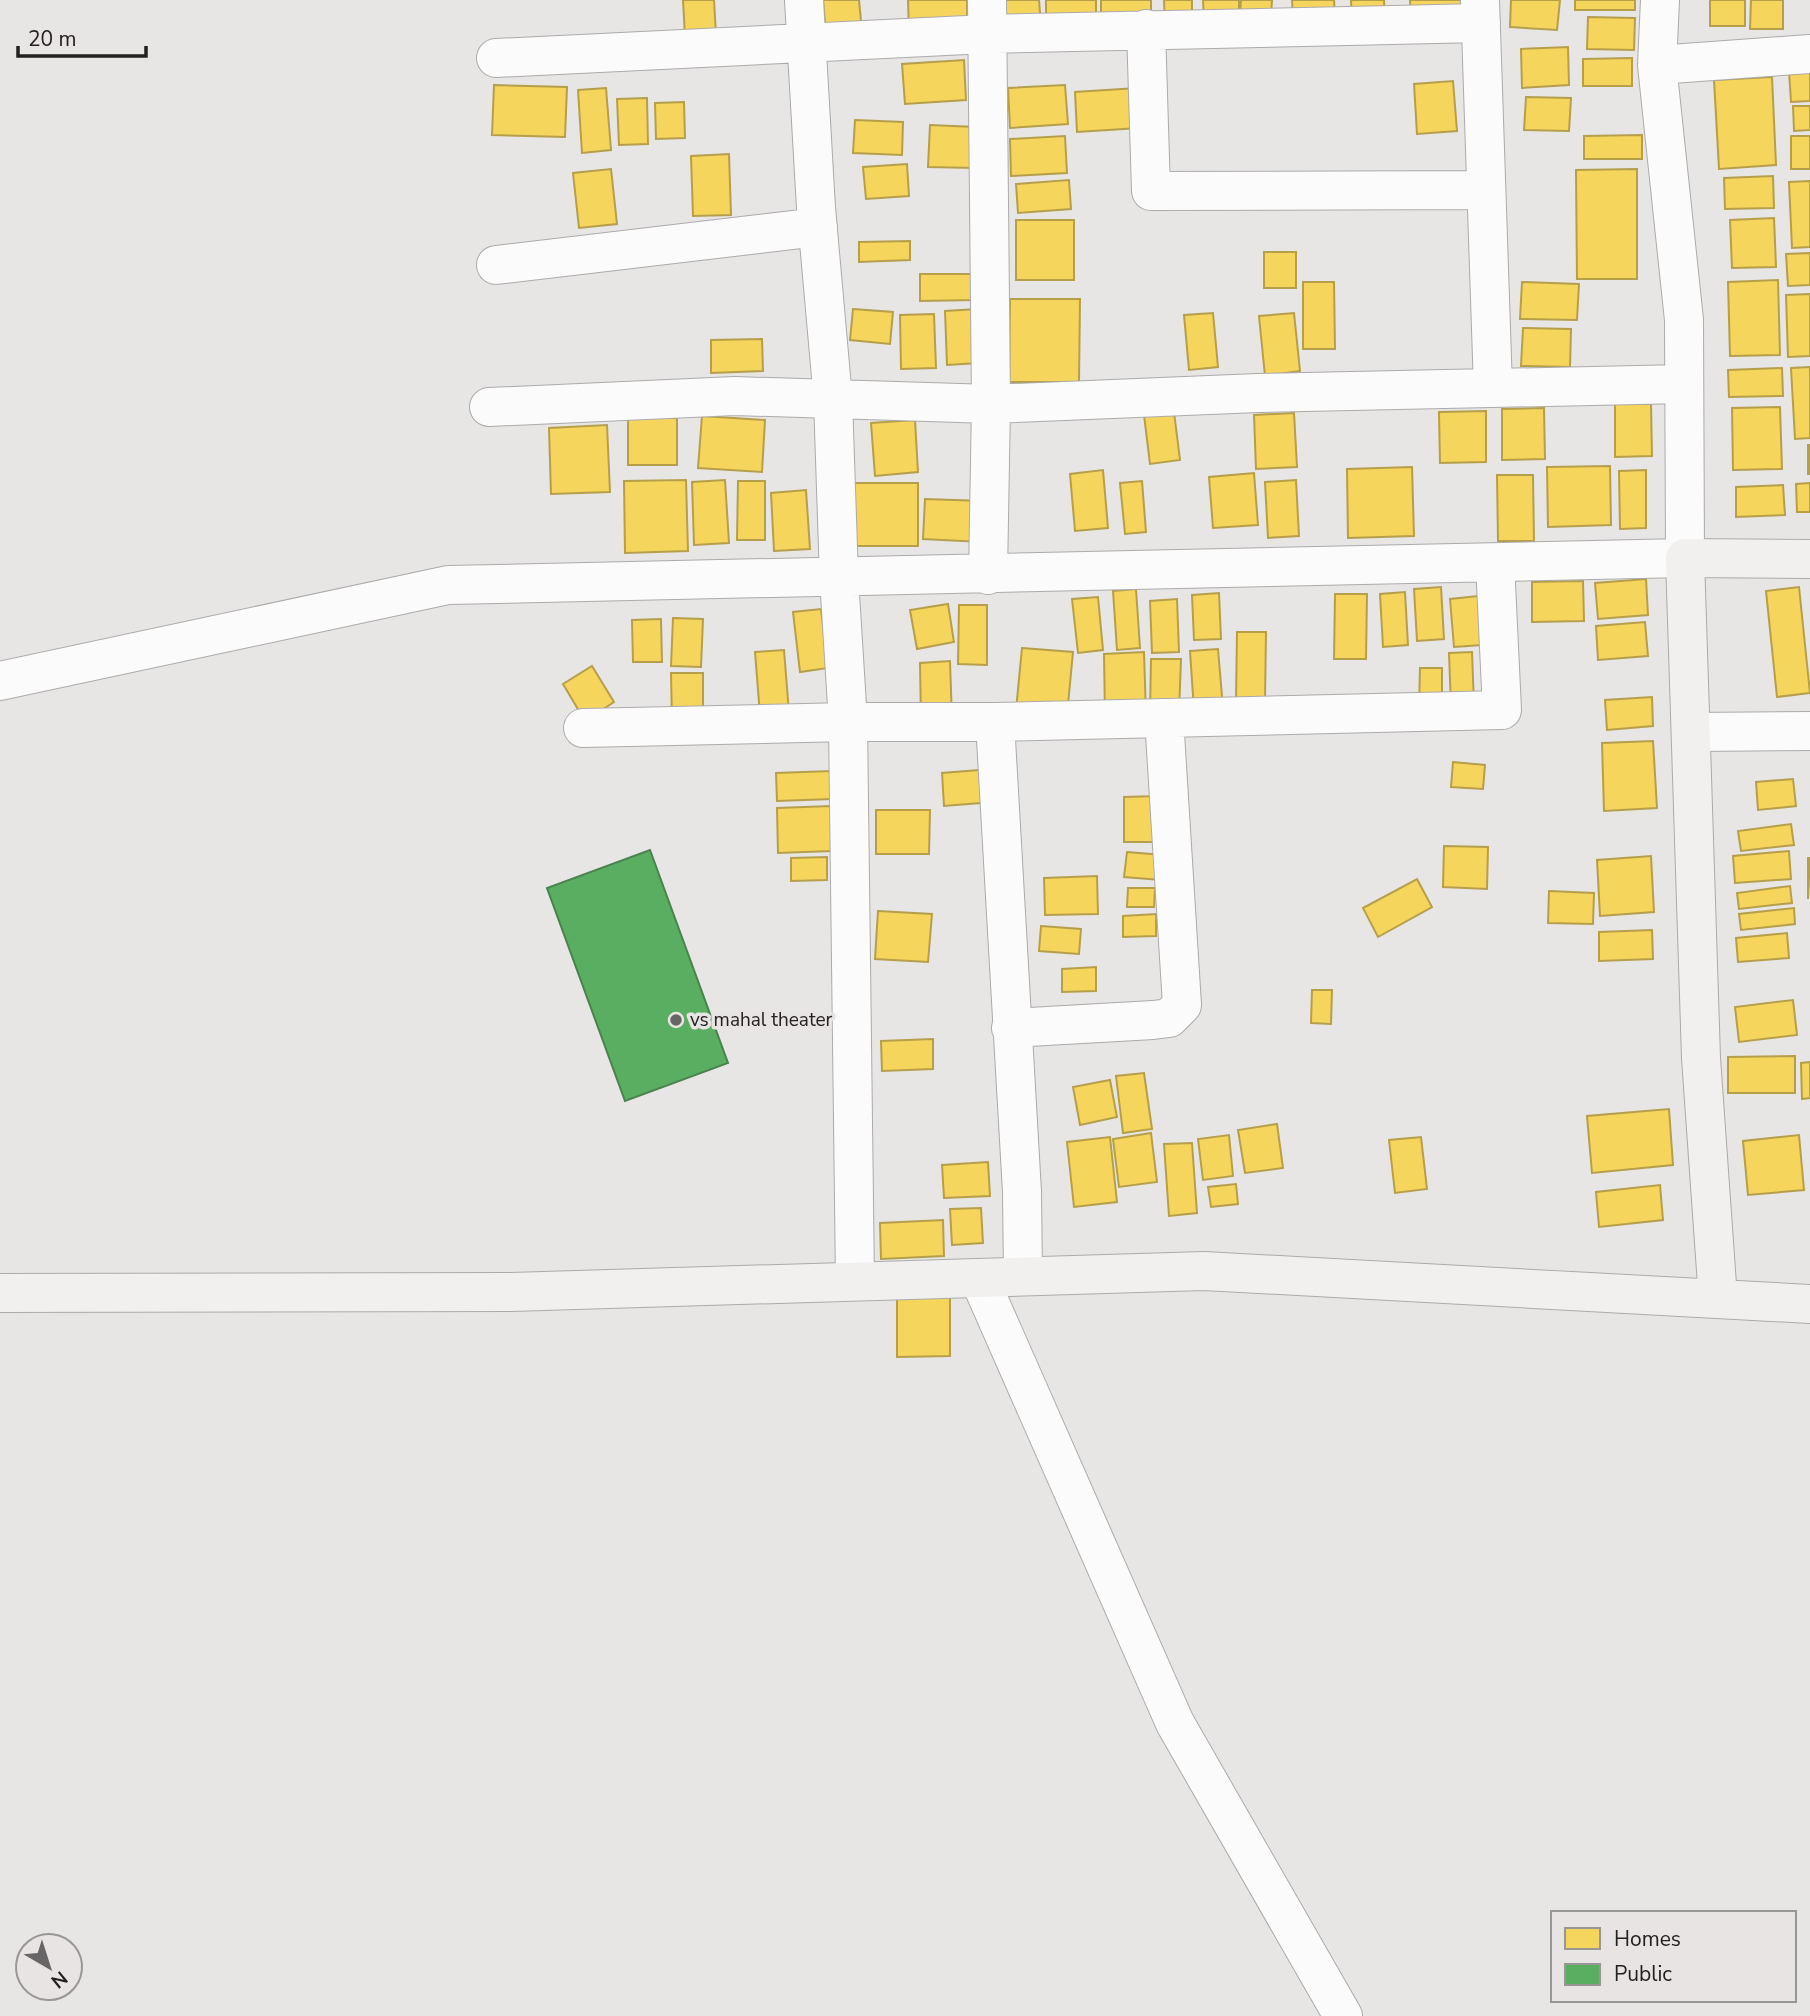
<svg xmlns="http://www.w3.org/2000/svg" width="1810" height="2016" font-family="'Nunito Sans',sans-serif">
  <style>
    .homes { fill: #f6d55c; stroke: #b69f4a; stroke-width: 2 }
    .public { fill: #5aae61; stroke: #49834e; stroke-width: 2 }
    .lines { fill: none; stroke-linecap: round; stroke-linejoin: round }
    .minor-casing { stroke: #acaaaa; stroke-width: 40 }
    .secondary-casing { stroke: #acaaaa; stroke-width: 40 }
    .minor { stroke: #fcfbfb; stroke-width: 38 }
    .secondary { stroke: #f2efef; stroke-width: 38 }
    .poi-dot { fill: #676565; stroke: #e9e4e4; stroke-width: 2.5 }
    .labels { text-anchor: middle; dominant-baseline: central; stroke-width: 7; stroke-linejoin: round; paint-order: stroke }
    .poi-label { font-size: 19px; fill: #222020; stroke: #e9e4e4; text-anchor: start }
  </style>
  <rect width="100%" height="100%" fill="#e8e5e5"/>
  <path class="homes" d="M683,0H714L716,35L685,36Z
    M823,0H859L862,31L826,34Z
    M908,0H967V31L909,33Z
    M1003,0H1039L1041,25L1006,28Z
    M1046,0H1096V23H1046Z
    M1101,0H1151V13L1101,14Z
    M1164,0H1192V23L1165,24Z
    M1203,0H1239V19L1204,21Z
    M1241,0H1272L1271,17L1240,15Z
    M1292,0H1334L1335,15L1293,17Z
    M1351,0H1384L1385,22L1352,24Z
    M1410,0H1461L1462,21L1411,23Z
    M1511,0H1560L1557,30L1510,27Z
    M1575,0H1635V10H1575Z
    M1710,0H1745V26H1710Z
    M1751,0H1783V29H1750Z
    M1588,17L1635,18L1634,50L1587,49Z
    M1568,47L1569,85L1522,88L1521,49Z
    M1632,58V86H1583V59Z
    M964,60L966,100L905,104L902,64Z
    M1810,70V101L1791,102L1789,71Z
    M1772,77L1776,165L1719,169L1714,80Z
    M1453,81L1457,131L1417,134L1414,84Z
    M494,85L567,87L565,137L492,135Z
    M1065,85L1068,124L1010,128L1008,88Z
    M606,88L611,150L582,153L578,90Z
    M1137,88L1139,128L1077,132L1075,92Z
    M1526,97L1571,98L1569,131L1524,130Z
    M647,98L648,144L619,145L617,99Z
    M684,102L685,138L656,139L655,103Z
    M1793,106H1810V130L1794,131Z
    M855,120L903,122L902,155L853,153Z
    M930,125L976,127L975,168L928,167Z
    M1642,135V159H1584V136Z
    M1065,136L1067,173L1011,176L1010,139Z
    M1791,136H1810V169H1791Z
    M729,154L731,215L693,216L691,156Z
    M907,164L909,196L866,199L863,167Z
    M611,169L617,224L579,228L573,173Z
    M1637,169V279H1577L1576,170Z
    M1773,176L1774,208L1725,209L1724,178Z
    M1069,180L1071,209L1018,213L1016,184Z
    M1810,181V247L1792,248L1789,182Z
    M1774,218L1776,267L1732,268L1730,220Z
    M1016,220H1074V280H1016Z
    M910,241V260L859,262V242Z
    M1264,252H1296V288H1264Z
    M1810,253V285L1788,286L1786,254Z
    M920,274H975V300L920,301Z
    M1778,280L1780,355L1730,356L1728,282Z
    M1303,282H1334L1335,349H1303Z
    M1522,282L1579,284L1577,320L1520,319Z
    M1810,294V356L1788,357L1786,295Z
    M1010,299H1080L1079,382H1009Z
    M853,309L893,312L890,344L850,340Z
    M977,309L979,363L947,365L945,311Z
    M1213,313L1218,367L1189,370L1184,315Z
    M1294,313L1300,371L1265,376L1259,316Z
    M934,314L936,368L901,369L900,315Z
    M1523,328L1571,329L1570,367L1521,366Z
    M762,339L763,371L711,373V340Z
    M1810,367V438L1795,439L1791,368Z
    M1782,368L1783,396L1729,397L1728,370Z
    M1615,404H1651L1652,456L1615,457Z
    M1780,407L1782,469L1733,470L1732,408Z
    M1544,408L1545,459L1502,460V409Z
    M1486,411V462L1440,463L1439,412Z
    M1174,412L1180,460L1150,464L1144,415Z
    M1294,413L1297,467L1256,469L1254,415Z
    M702,416L765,420L762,472L698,468Z
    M628,418H677V465H628Z
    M915,420L918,472L875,476L871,423Z
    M607,425L610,492L551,494L549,428Z
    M1808,445H1810V474H1808Z
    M1610,466L1611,525L1548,527L1547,467Z
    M1412,467L1414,536L1348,538L1347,469Z
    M1103,470L1108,528L1075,531L1070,474Z
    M1646,470V528L1620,529L1619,471Z
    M1254,473L1258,525L1213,528L1209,477Z
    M1497,475H1533L1534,541H1498Z
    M686,480L688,551L625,553L624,481Z
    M725,480L729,543L694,545L692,482Z
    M1296,480L1299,536L1268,538L1265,482Z
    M738,481H765V540H737Z
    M1142,481L1146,532L1125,534L1120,483Z
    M850,483H918V546H850Z
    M1810,483V512H1797L1796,484Z
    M1783,485L1785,515L1736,517V487Z
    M806,490L810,549L774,551L771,493Z
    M925,499L983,501L982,542L923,539Z
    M1646,579L1648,615L1598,619L1595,583Z
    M1583,581L1584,621L1532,622V582Z
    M1441,587L1444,639L1417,641L1414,589Z
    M1799,587L1810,693L1777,697L1766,591Z
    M1136,589L1140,648L1117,650L1113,591Z
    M1405,592L1408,645L1383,647L1380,594Z
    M1219,593L1221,639L1194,640L1192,595Z
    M1335,594H1367L1366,659H1334Z
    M1478,596L1482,645L1454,647L1450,599Z
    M1098,597L1103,650L1078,653L1072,599Z
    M1177,599L1179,652L1152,653L1150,601Z
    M948,604L954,642L917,649L910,610Z
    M959,605H987V665L958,664Z
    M821,609L828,668L800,672L793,612Z
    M673,618L703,619L701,667L671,666Z
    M661,619L662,662H633L632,620Z
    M1645,622L1648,656L1598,660L1596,626Z
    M1237,632H1266L1265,700H1236Z
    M1022,648L1073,652L1067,715L1016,710Z
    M1218,649L1223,708L1194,710L1190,651Z
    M784,650L789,713L760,715L755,652Z
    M1144,652L1146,715L1105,716L1104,654Z
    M1472,652L1474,705L1451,706L1449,653Z
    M1151,659H1181L1179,713L1150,712Z
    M950,661L952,720L921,722L920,663Z
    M592,666L614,702L585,721L563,684Z
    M1420,668H1442V710H1419Z
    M671,673H703V722H672Z
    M1652,697L1653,726L1607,730L1605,700Z
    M1653,741L1657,808L1604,811L1602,743Z
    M1453,762L1485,765L1483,789L1451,787Z
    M991,769L993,802L944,806L942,773Z
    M831,771L832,799L777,801L776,773Z
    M1793,779L1796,806L1758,810L1756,782Z
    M1158,796V842H1124V797Z
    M831,806L832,851L778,853L777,808Z
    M876,810H930L929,854H876Z
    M1791,824L1794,845L1741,851L1738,831Z
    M1444,846L1488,847L1487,889L1443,887Z
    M1789,851L1791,879L1735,883L1733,856Z
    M1127,852L1163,855L1161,880L1124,877Z
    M1651,856L1654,912L1600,916L1597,860Z
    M827,857V880L791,881V858Z
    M1808,858H1810L1808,899Z
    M1097,876L1098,914L1045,915L1044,878Z
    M1417,879L1432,907L1378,937L1363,908Z
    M1790,886L1792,903L1739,909L1737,893Z
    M1128,888H1155L1154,907H1127Z
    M1549,891L1594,893L1593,924L1548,923Z
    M1794,908L1795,924L1741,930L1739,914Z
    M878,911L932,914L928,962L875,959Z
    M1156,914V936L1123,937V916Z
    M1041,926L1081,929L1079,954L1039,951Z
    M1652,930L1653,959L1599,961V932Z
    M1787,933L1789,958L1738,962L1736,938Z
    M1096,967V991L1062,992V969Z
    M1312,990H1332L1331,1024L1311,1023Z
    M1793,1000L1797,1035L1739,1042L1735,1007Z
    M933,1039V1069L882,1071L881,1041Z
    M1795,1056V1093H1728V1057Z
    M1810,1062V1098L1802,1099L1801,1063Z
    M1144,1073L1152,1129L1123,1133L1116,1076Z
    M1110,1080L1117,1117L1080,1125L1073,1087Z
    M1669,1109L1673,1165L1592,1173L1587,1116Z
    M1277,1124L1283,1168L1245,1173L1238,1130Z
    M1151,1133L1157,1182L1119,1187L1113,1139Z
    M1229,1135L1233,1176L1203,1180L1198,1139Z
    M1799,1135L1804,1190L1748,1195L1743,1141Z
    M1110,1137L1117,1202L1074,1207L1067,1142Z
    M1421,1137L1427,1189L1395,1193L1389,1140Z
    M1192,1143L1197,1213L1169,1216L1164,1144Z
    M988,1162L990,1196L944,1198L942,1165Z
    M1236,1184L1238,1204L1211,1207L1208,1187Z
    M1660,1185L1663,1220L1599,1227L1596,1192Z
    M981,1208L983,1243L952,1245L950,1209Z
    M943,1220L944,1256L881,1259L880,1223Z
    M950,1296V1356L897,1357V1297Z"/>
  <path class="public" d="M650,850L728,1063L625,1101L547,888Z"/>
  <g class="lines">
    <g class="minor-casing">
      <path id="minor" d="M804,0L816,208L833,399L839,578L848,722L855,1281
        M987,0L991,404L988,575
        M1480,0L1493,388
        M1146,29L1151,191L1486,190
        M496,58L987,34L1481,23
        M1657,65L1810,54
        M496,265L818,227
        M489,407L735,396L991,404L1258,393L1684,384
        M0,681L448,585L1685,558L1684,320L1657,65L1660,0
        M995,722L1502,710L1495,563
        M583,728L848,722H995L1022,1192L1023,1276
        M1691,732L1810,731
        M1011,1028L1153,1020L1169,1018L1182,1005L1164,718
        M979,1278L1175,1723L1343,2016"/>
    </g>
    <g class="secondary-casing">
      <path id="secondary" d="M0,1293L511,1292L1204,1271L1810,1304
        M1718,1299L1701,1058L1685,558L1810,559"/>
    </g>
    <use href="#minor" class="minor"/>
    <use href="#secondary" class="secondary"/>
  </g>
  <circle class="poi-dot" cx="676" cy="1020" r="7"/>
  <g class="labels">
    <g class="poi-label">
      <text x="690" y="1020">vs mahal theater</text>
    </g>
  </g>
  <rect x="1551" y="1911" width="245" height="91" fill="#e9e4e4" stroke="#999696" stroke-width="2"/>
  <rect x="1565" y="1928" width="35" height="21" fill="#f6d55c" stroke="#999696" stroke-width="2"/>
  <text x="1614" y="1946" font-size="21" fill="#222020">Homes</text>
  <rect x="1565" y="1964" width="35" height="21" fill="#5aae61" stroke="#999696" stroke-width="2"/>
  <text x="1614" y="1981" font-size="21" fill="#222020">Public</text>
  <g transform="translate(49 1967) rotate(141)"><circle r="33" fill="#e9e4e4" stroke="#999696" stroke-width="2"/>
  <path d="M0-5L12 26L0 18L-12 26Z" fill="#676565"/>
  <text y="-10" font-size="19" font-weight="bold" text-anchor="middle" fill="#222020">N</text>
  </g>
  <path d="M18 46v10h128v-10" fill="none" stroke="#222020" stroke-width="3.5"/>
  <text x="28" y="46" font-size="21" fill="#222020" stroke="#e9e4e4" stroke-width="5" paint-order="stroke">20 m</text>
</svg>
